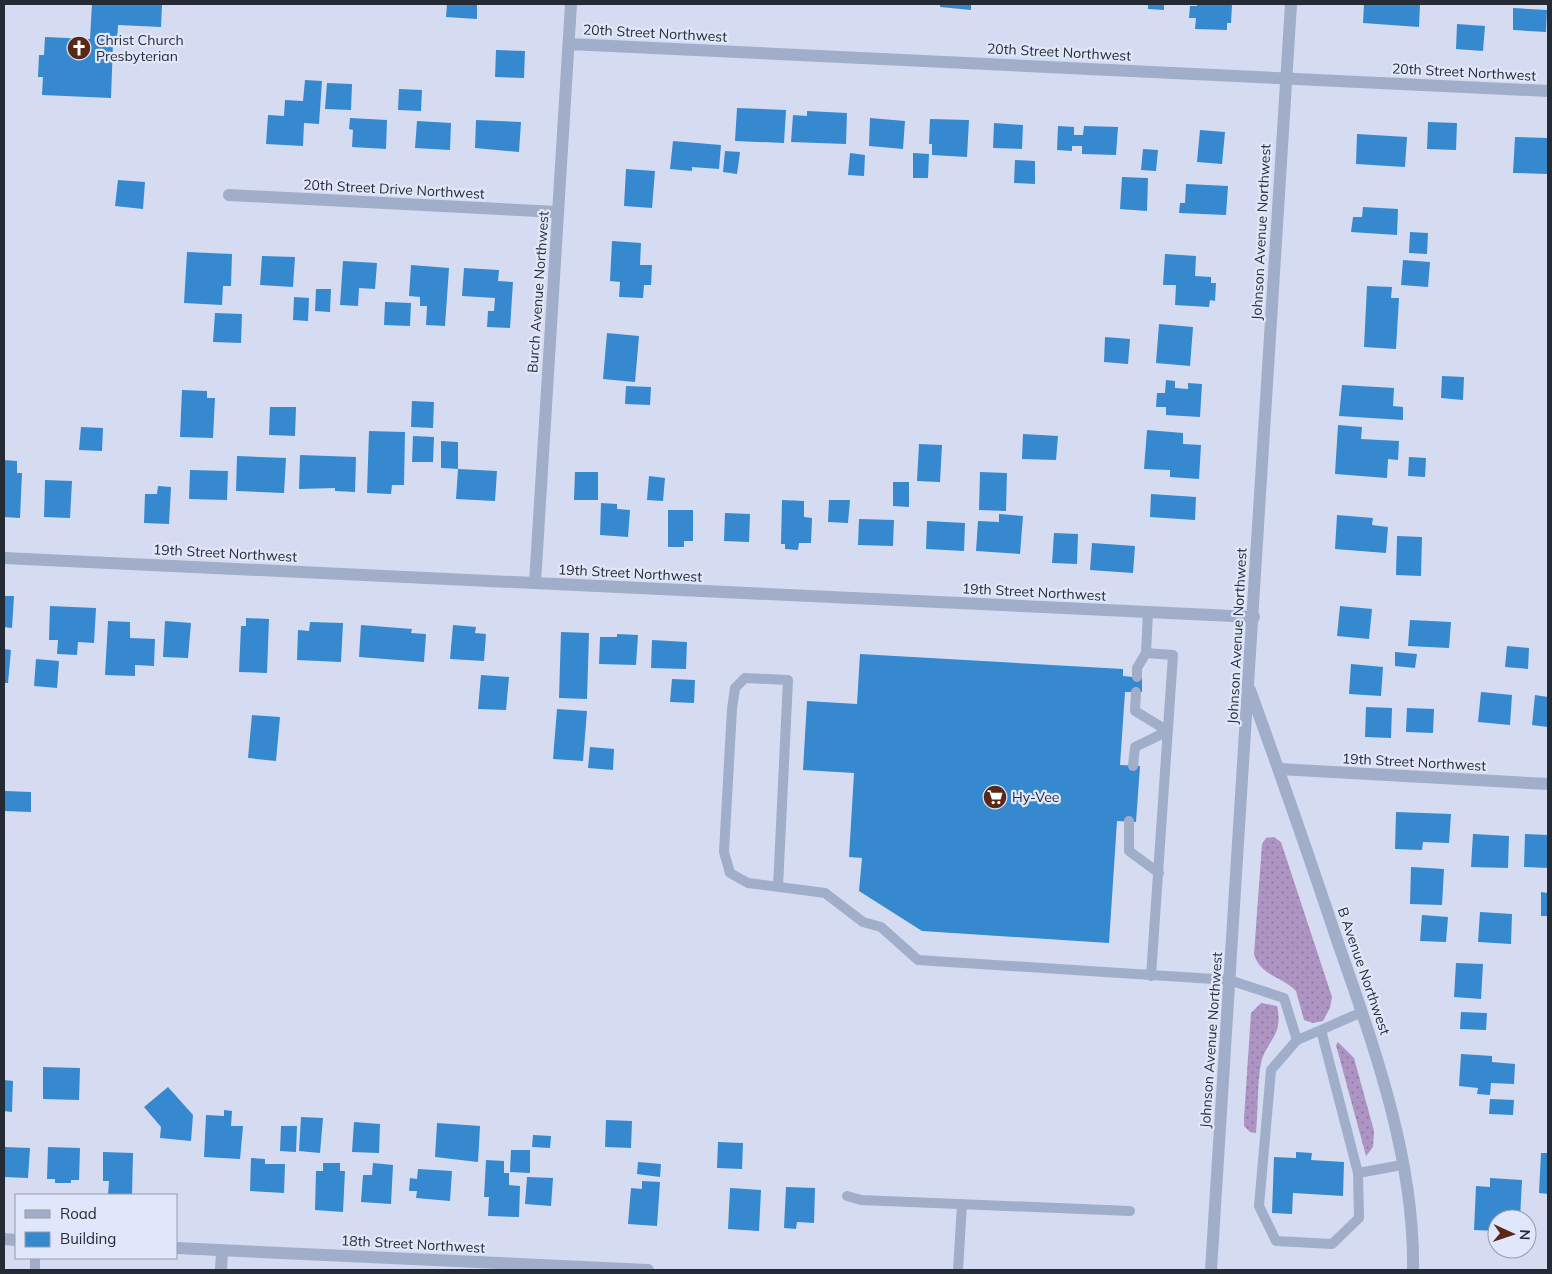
<svg xmlns="http://www.w3.org/2000/svg" width="1552" height="1274" font-family="Mulish,sans-serif">
  <style>
    .grass { fill: url(#grass-dots) }
    .building { fill: #3689cf }
    .lines { fill: none; stroke-linecap: round; stroke-linejoin: round }
    .service { stroke: #a0aeca; stroke-width: 10 }
    .minor { stroke: #a0aeca; stroke-width: 12 }
    .tertiary { stroke: #a0aeca; stroke-width: 12 }
    .labels { text-anchor: middle; dominant-baseline: central; stroke-width: 4.5; stroke-linejoin: round; paint-order: stroke }
    .street-label { font-size: 14px; fill: #242b34; stroke: #e1e7fa }
    .poi-label { font-size: 14px; fill: #242b34; stroke: #e1e7fa; text-anchor: start }
  </style>
  <defs>
    <pattern id="grass-dots" width="8" height="8" patternUnits="userSpaceOnUse" patternTransform="scale(1.25)"><rect width="8" height="8" fill="#ad94c2"/><path d="M2 2h.1M6 6h.1" fill="none" stroke="#8d799e" stroke-width="1.8" stroke-linecap="round"/></pattern>
  </defs>
  <rect width="100%" height="100%" fill="#d5dcf2"/>
  <path class="grass" d="M1274,837L1281,842L1332,997L1330,1008L1323,1021L1313,1023L1304,1020L1296,991C1282,976 1260,976 1254,954L1262,844L1266,838Z
    M1261,1003L1277,1006C1284,1036 1266,1041 1261,1063C1257,1085 1258,1110 1256,1133L1250,1132L1244,1126V1118L1251,1013Z
    M1338,1042L1354,1058L1374,1131L1373,1147L1366,1156L1336,1045Z"/>
  <path class="building" d="M92,4L162,5L161,27L118,25L117,42H113L111,98L42,95L43,77H38L39,55H44L45,37L90,39Z
    M447,4H477V19L446,17Z
    M940,4H971V10L940,7Z
    M1148,4H1164V10L1148,9Z
    M1197,4L1232,5L1231,23H1227V30L1195,29L1196,18H1189L1190,6H1197Z
    M1364,4H1420L1419,27L1363,23Z
    M1513,8L1547,10L1546,32L1513,30Z
    M1457,24L1485,26L1483,51L1456,49Z
    M496,50L525,51L524,78L495,77Z
    M305,80L322,81L319,124L304,123L303,146L266,144L268,115L284,116L285,100L303,101Z
    M327,83L352,84L351,110L325,109Z
    M399,89L422,90L421,111L398,110Z
    M737,108L786,110L784,143L735,141Z
    M807,111L847,113L846,144L791,142L793,115L807,116Z
    M350,118L387,120L386,149L352,147L353,130L349,129Z
    M870,118L905,121L903,149L869,146Z
    M930,119L969,120L967,157L932,155V144H929Z
    M476,120L521,122L519,152L475,148Z
    M417,121L451,123L450,150L415,148Z
    M1428,122L1457,123L1456,150L1427,149Z
    M994,123L1023,125L1022,149L993,148Z
    M1058,126L1074,127V135H1083L1084,126L1118,127L1116,155L1082,154V146H1072V151L1057,150Z
    M1200,130L1225,132L1222,164L1197,162Z
    M1357,134L1407,137L1405,167L1356,164Z
    M1515,137L1548,138V174L1513,173Z
    M673,141L721,145L719,169L692,167V171L670,169Z
    M1143,149L1158,150L1156,171L1141,170Z
    M725,151L740,152L737,174L723,172Z
    M850,153L865,155L864,176L848,175Z
    M913,153L929,154L928,178H913Z
    M1015,160L1035,161V184L1014,183Z
    M626,169L655,171L652,208L624,206Z
    M1122,177L1148,178L1147,211L1120,209Z
    M118,180L145,182L143,209L115,206Z
    M1186,184L1228,186L1226,215L1179,213L1180,203H1185Z
    M1363,207L1398,209L1397,235L1351,232L1353,217H1362Z
    M1410,232L1428,233L1427,254L1409,253Z
    M612,241L641,243L640,265H652L651,285H644L643,298L619,297L620,282L610,281Z
    M187,252L232,254L231,286H223L222,305L184,303Z
    M1165,254L1196,256L1195,276L1211,277V283H1216L1215,301L1210,300L1209,307L1175,305L1176,285H1163Z
    M262,256L295,257L293,287L260,285Z
    M1403,260L1430,262L1428,287L1401,285Z
    M343,261L377,263L375,289L359,288L358,306L340,305Z
    M411,265L449,268L445,326L426,325L427,306H420V297L409,296Z
    M464,268L499,270L498,281L513,282L510,328L487,327L488,311H494L495,298L462,296Z
    M1367,286L1392,287L1391,298H1399L1396,349L1364,347Z
    M316,289H331L330,312L315,311Z
    M294,297L309,298L308,321L293,320Z
    M385,302L411,303L410,326L384,325Z
    M215,313L242,314L241,343L213,342Z
    M1159,324L1193,327L1190,366L1156,363Z
    M607,333L639,336L635,382L603,379Z
    M1105,337L1130,339L1128,364L1104,362Z
    M1442,376L1464,377L1463,400L1441,398Z
    M1166,380L1175,381V388L1188,389V383L1202,384L1200,417L1166,415V407H1156L1157,393H1165Z
    M1342,385L1394,388L1393,406L1403,407V420L1339,416Z
    M626,386L651,387L650,405L625,404Z
    M182,390L207,391V398H215L213,438L180,437Z
    M412,401L434,402L433,428L411,427Z
    M270,407H296L295,436L269,435Z
    M1338,425L1362,427L1361,439L1399,441L1398,460L1388,459L1387,478L1335,474Z
    M81,427L103,428L102,451L79,450Z
    M1147,430L1183,433V444L1201,445L1199,479L1170,477V470L1144,469Z
    M369,431L405,432L404,485H392L391,494L367,493Z
    M1023,434L1058,436L1056,460L1022,459Z
    M413,436L434,437L433,462H412Z
    M441,441L458,442V469L441,468Z
    M919,444L942,445L940,482L917,481Z
    M300,455L356,457L355,492L335,491V488L299,489Z
    M237,456L286,458L284,493L236,491Z
    M1409,457L1426,458L1425,477L1408,476Z
    M4,460L17,461V473H22L20,518L4,517Z
    M458,469L497,471L495,501L456,499Z
    M190,470L228,471L227,500L189,499Z
    M575,472H598V500H574Z
    M980,472L1007,473L1006,511L979,510Z
    M649,476L665,478L663,501L647,500Z
    M45,480L72,481L70,518L44,517Z
    M893,482H909V507L893,506Z
    M158,486L171,487L169,524L144,523L145,494H157Z
    M1151,494L1196,497L1195,520L1150,517Z
    M782,500L804,501V517L812,518L811,543H799L798,550L785,549V544H781Z
    M829,500H850L848,523L828,522Z
    M601,503L617,504V509L630,510L628,537L600,535Z
    M668,510H693V541H684V547H668Z
    M725,513L750,514L749,542L724,541Z
    M999,514L1023,516L1020,554L976,551L978,521L999,522Z
    M1337,515L1373,518L1372,525L1388,527L1386,553L1335,549Z
    M859,519L894,520L893,546L858,545Z
    M927,521L965,523L964,551L926,549Z
    M1054,533L1078,534L1077,564L1052,563Z
    M1397,536L1422,537L1421,576L1396,575Z
    M1092,543L1135,546L1133,573L1090,570Z
    M4,596H14L12,628L4,627Z
    M50,606L96,608L94,643L78,642L77,655L57,654L58,640H49Z
    M1340,606L1372,609L1369,639L1337,636Z
    M246,618L269,619L267,673L239,672L241,626H246Z
    M1410,620L1451,622L1449,648L1408,646Z
    M108,621L130,622V638L155,639L154,666L135,665V676L105,675Z
    M165,621L191,623L188,658L163,657Z
    M310,622L343,623L341,662L297,660L298,630L309,631Z
    M361,625L412,629L411,633L426,634L424,662L359,657Z
    M453,625L476,627L475,633L486,634L484,661L450,659Z
    M561,632L589,633L587,699L559,698Z
    M617,634L638,635L636,665L599,664L600,637H617Z
    M652,640L687,642L686,669L651,668Z
    M1507,646L1529,648L1528,669L1505,667Z
    M4,649L11,650L8,683H4Z
    M1395,652L1417,654L1415,668L1395,666Z
    M860,654L1123,669V676L1142,678V692H1125L1120,765L1140,766L1136,822L1117,821L1109,943L922,931L859,891L862,858L849,857L854,773L803,770L807,701L857,704Z
    M36,659L59,661L57,688L34,686Z
    M1351,664L1383,667L1381,696L1349,694Z
    M481,675L509,677L506,710L478,709Z
    M672,679L695,680L694,703L670,702Z
    M1481,692L1512,695L1510,725L1478,722Z
    M1535,695L1548,697V727L1532,725Z
    M1366,707L1392,708L1391,738L1365,737Z
    M1407,708L1434,709L1433,733L1406,732Z
    M557,709L587,711L583,761L553,759Z
    M252,715L280,717L276,761L248,758Z
    M590,747L614,749L613,770L588,768Z
    M5,791L31,792V812L4,811Z
    M1396,812L1451,814L1449,843L1423,842L1422,850L1395,849Z
    M1473,834L1509,836L1508,868L1471,867Z
    M1525,834L1548,835V868L1524,867Z
    M1411,867L1444,869L1442,905L1410,904Z
    M1541,892L1548,893V916H1541Z
    M1480,912L1512,914L1511,944L1478,942Z
    M1422,915L1448,917L1446,942L1420,941Z
    M1456,963L1483,964L1481,999L1454,997Z
    M1461,1012L1487,1013L1486,1030L1460,1029Z
    M1461,1054L1492,1056V1062L1515,1064L1514,1084L1491,1083L1490,1095L1477,1094L1478,1088L1459,1086Z
    M43,1067L80,1068L79,1100L43,1099Z
    M4,1080L13,1081L12,1112L4,1111Z
    M168,1087L193,1115L191,1141L160,1138L161,1127L144,1107Z
    M1490,1099L1514,1100L1513,1115L1489,1114Z
    M224,1110L232,1111L231,1126H243L240,1159L204,1157L206,1115L224,1116Z
    M301,1117L323,1118L320,1153L299,1151Z
    M606,1120L632,1121L631,1148L605,1147Z
    M354,1122L380,1124L379,1153L352,1152Z
    M437,1123L480,1126L478,1162L435,1157Z
    M281,1126H297L296,1152L280,1151Z
    M533,1135L551,1136L550,1148L532,1147Z
    M718,1142L743,1143L742,1169L717,1168Z
    M4,1147L30,1148L28,1178L4,1177Z
    M48,1147L80,1148L79,1180H71V1183H55V1179H47Z
    M511,1150H530V1173L510,1172Z
    M103,1152L133,1153L132,1195H108L109,1181H103Z
    M1296,1152L1312,1153L1311,1160L1344,1162L1343,1196L1293,1193L1292,1214L1272,1213L1274,1157L1296,1158Z
    M1541,1153H1548V1194L1539,1193Z
    M251,1158L265,1159V1164H285L284,1193L250,1191Z
    M486,1160L504,1161V1173H509V1185L520,1186L519,1217L488,1216L489,1197H484Z
    M638,1162L661,1164L660,1177L637,1174Z
    M323,1163H340V1171H345L343,1212L315,1210L316,1171H323Z
    M373,1163L393,1165L391,1204L361,1202L363,1175H372Z
    M418,1169L452,1171L450,1201L416,1198L417,1191H409L410,1178L417,1179Z
    M527,1177L553,1178L551,1206L525,1204Z
    M1490,1178L1522,1180L1520,1219H1497V1231L1474,1230L1476,1186L1490,1187Z
    M642,1181L660,1182L657,1226L628,1224L631,1188L642,1189Z
    M786,1187L815,1188L814,1223L797,1222L796,1229L784,1228Z
    M730,1188L761,1190L759,1231L728,1229Z"/>
  <g class="lines">
    <path class="service" d="M1148,612L1146,653L1173,655L1151,976
      M1137,677V668L1146,653
      M1136,692L1135,711L1168,731
      M1133,766L1135,747L1168,731
      M1129,821V851L1159,873
      M778,887L788,680L745,678L735,688L732,709L724,852L730,873L748,883L825,893L863,922L881,927L918,960L1229,980L1284,998L1297,1040L1271,1070L1259,1206L1276,1241L1332,1244L1359,1218L1358,1173L1321,1030L1297,1040
      M1321,1030L1362,1012
      M1358,1173L1402,1165
      M847,1196L861,1200L1130,1211
      M35,1270V1258
      M958,1270L962,1204"/>
    <path class="minor" d="M569,44L1548,91
      M229,195L558,212
      M4,558L1254,617
      M535,583L571,4
      M1250,690C1280,773 1309,856 1337,940C1373,1044 1415,1158 1413,1270
      M1279,769L1548,784
      M221,1270L222,1251"/>
    <path class="tertiary" d="M4,1239L16,1240
      M176,1248L648,1270
      M1211,1270L1291,4"/>
  </g>
  <defs>
    <g id="church-disc" transform="scale(1.25)"><circle r="9.5" fill="#582917" stroke="#e1e7fa"/><path d="M-1.2-6h2.4v3.5h3.3v2.4h-3.3V6h-2.4V-.1h-3.3v-2.4h3.3Z" fill="#fff"/></g>
    <g id="supermarket-disc" transform="scale(1.25)"><circle r="9.5" fill="#582917" stroke="#e1e7fa"/><path d="M-6-5.5h2.5l.6 2H6L4.5 2H-2.5L-4.4-4H-6ZM-1.5 3.2a1.3 1.3 0 1 0 .1 0ZM3 3.2a1.3 1.3 0 1 0 .1 0Z" fill="#fff"/></g>
  </defs>
  <g fill-rule="evenodd">
    <use href="#church-disc" x="79" y="48"/>
    <use href="#supermarket-disc" x="995" y="797"/>
  </g>
  <g class="labels">
    <g class="street-label">
      <text transform="translate(655 33) rotate(3)">20th Street Northwest</text>
      <text transform="translate(1059 52) rotate(3)">20th Street Northwest</text>
      <text transform="translate(1464 72) rotate(3)">20th Street Northwest</text>
      <text transform="translate(394 189) rotate(3)">20th Street Drive Northwest</text>
      <text transform="translate(1261 232) rotate(-87)">Johnson Avenue Northwest</text>
      <text transform="translate(538 292) rotate(-86)">Burch Avenue Northwest</text>
      <text transform="translate(225 553) rotate(3)">19th Street Northwest</text>
      <text transform="translate(630 573) rotate(3)">19th Street Northwest</text>
      <text transform="translate(1034 592) rotate(3)">19th Street Northwest</text>
      <text transform="translate(1237 636) rotate(-87)">Johnson Avenue Northwest</text>
      <text transform="translate(1414 762) rotate(3)">19th Street Northwest</text>
      <text transform="translate(1364 971) rotate(71)">B Avenue Northwest</text>
      <text transform="translate(1211 1040) rotate(-86)">Johnson Avenue Northwest</text>
      <text transform="translate(413 1244) rotate(3)">18th Street Northwest</text>
    </g>
    <g class="poi-label">
      <text x="96" y="40">Christ Church<tspan x="96" dy="16">Presbyterian</tspan></text>
      <text x="1012" y="797">Hy-Vee</text>
    </g>
  </g>
  <rect width="1552" height="1274" fill="none" stroke="#242b34" stroke-width="10"/>
  <rect x="15" y="1194" width="162" height="65" fill="#e1e7fa" stroke="#959cab"/>
  <rect x="25" y="1210" width="25" height="8" fill="#a0aeca" stroke="#959cab"/>
  <text x="60" y="1219" font-size="15" fill="#242b34">Road</text>
  <rect x="25" y="1232" width="25" height="15" fill="#3689cf" stroke="#959cab"/>
  <text x="60" y="1244" font-size="15" fill="#242b34">Building</text>
  <g transform="translate(1512 1234) rotate(93)"><circle r="24" fill="#e1e7fa" stroke="#959cab"/>
  <path d="M0-4L9 19L0 12L-9 19Z" fill="#582917"/>
  <text y="-8" font-size="14" font-weight="bold" text-anchor="middle" fill="#242b34">N</text>
  </g>
</svg>
